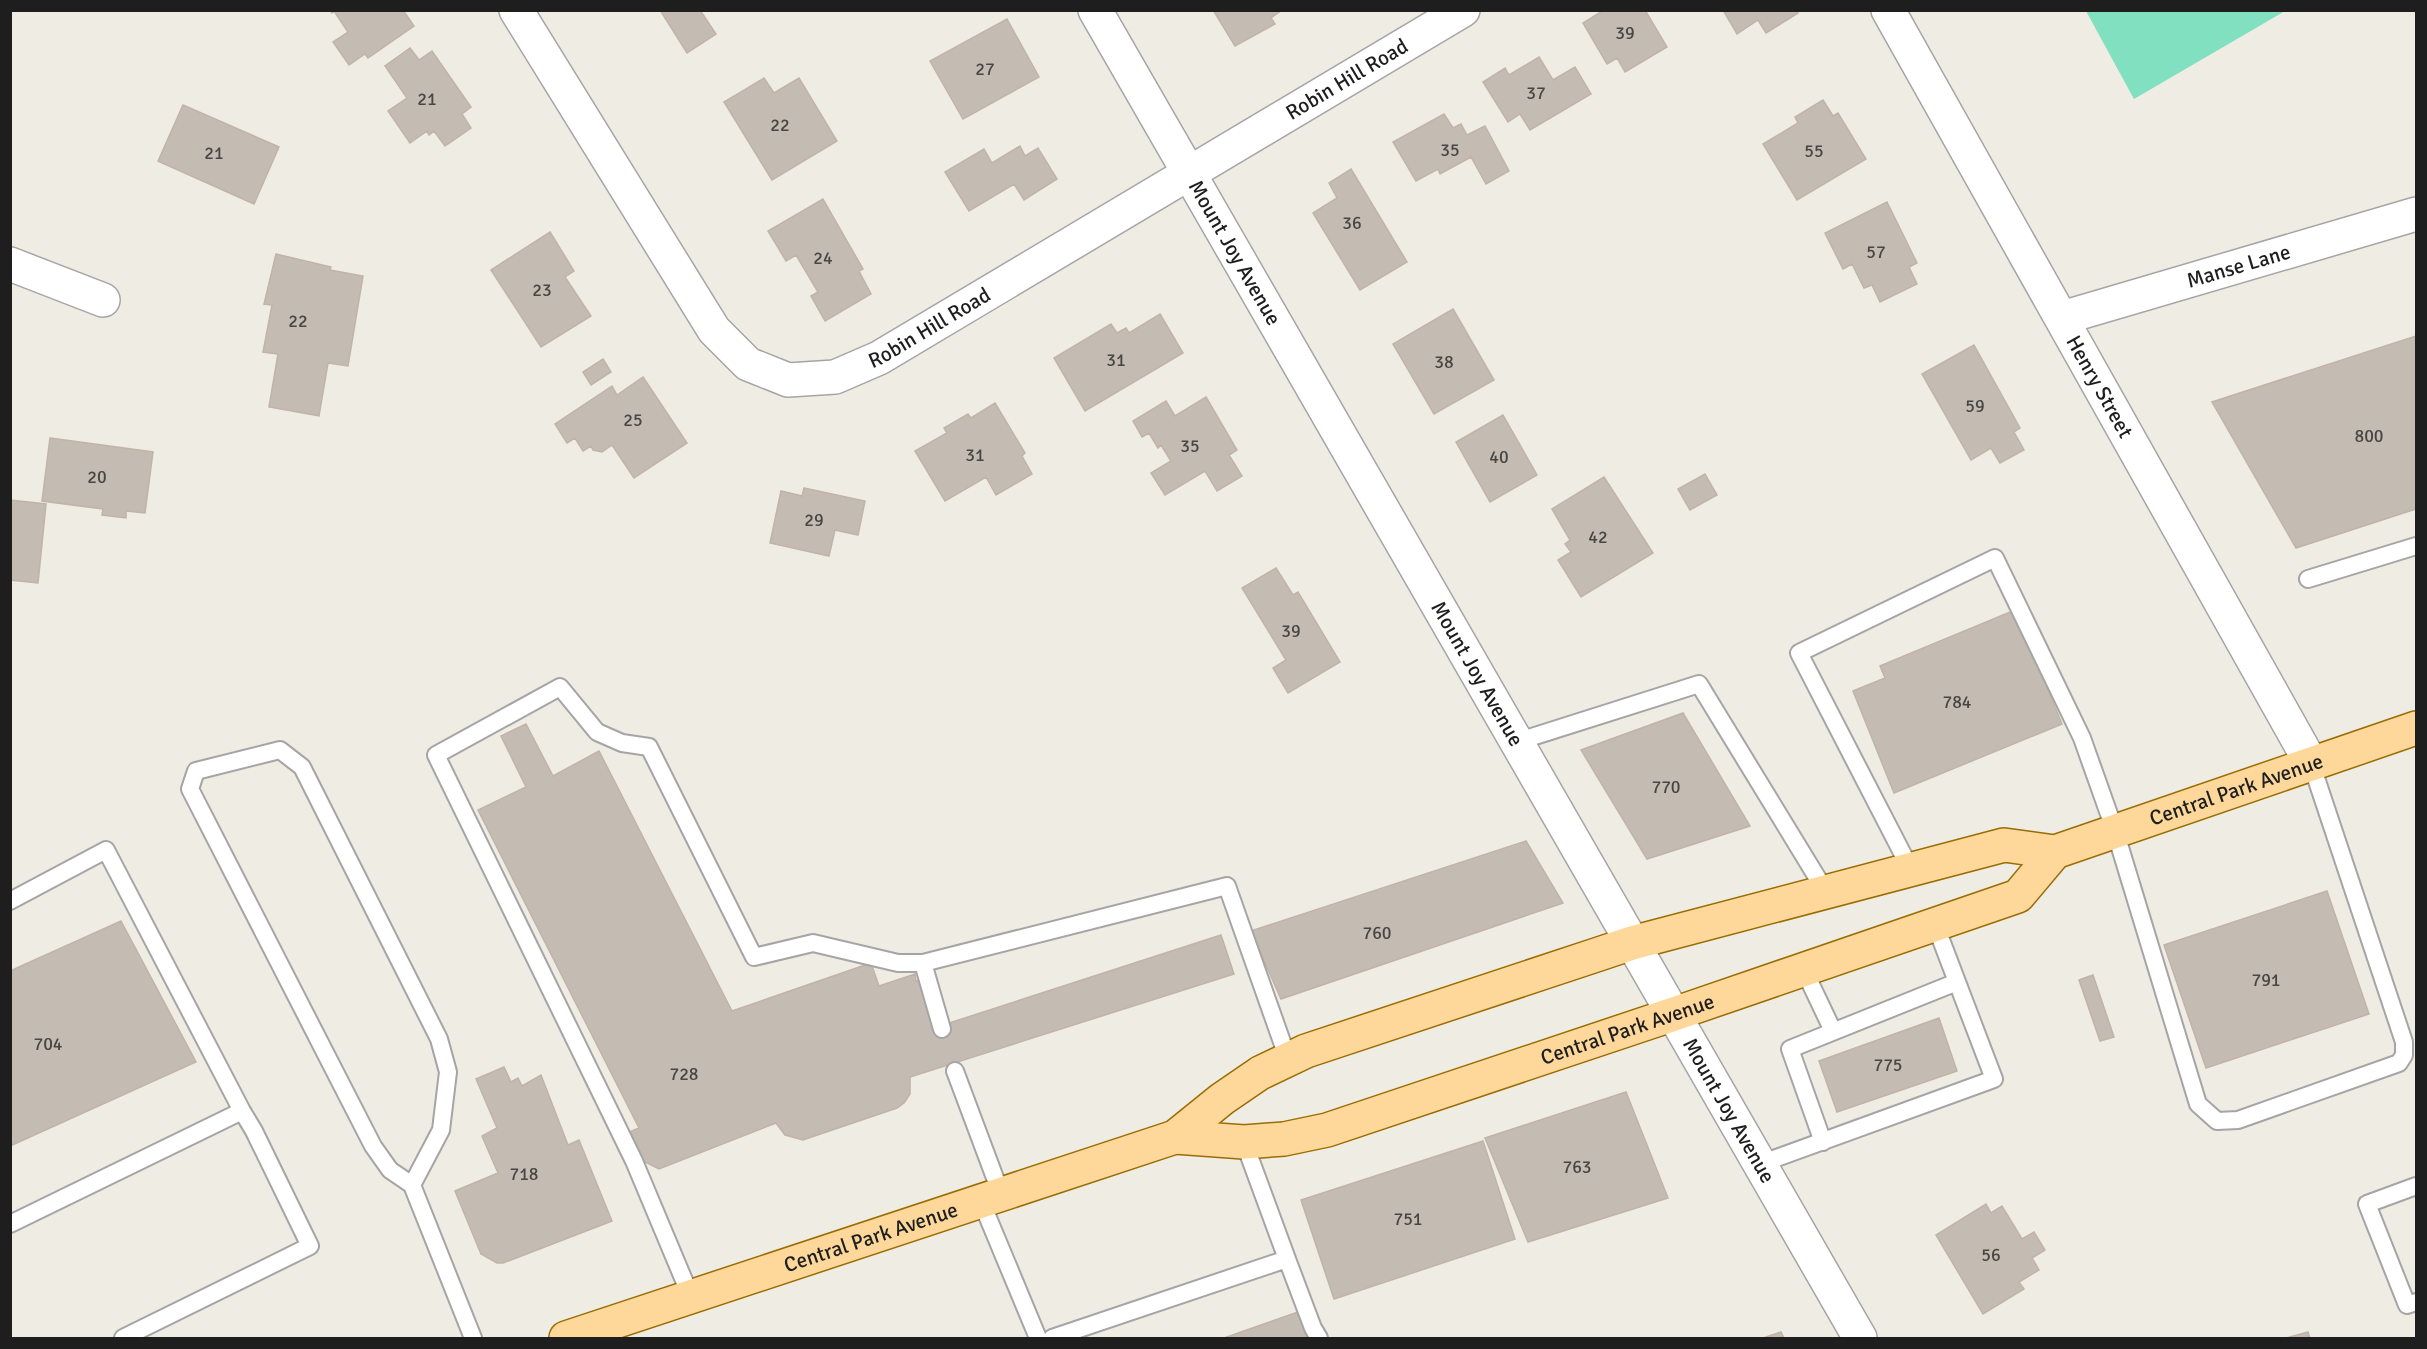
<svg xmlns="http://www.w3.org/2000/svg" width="2427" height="1349" font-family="Signika,sans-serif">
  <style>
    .pitch { fill: #80e0c0 }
    .building { fill: #c4bcb3; stroke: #c1b3a6; stroke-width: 1.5 }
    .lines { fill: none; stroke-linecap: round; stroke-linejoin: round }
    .service-casing { stroke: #a5a5a5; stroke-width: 20 }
    .minor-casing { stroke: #a5a5a5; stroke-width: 36 }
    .primary-casing { stroke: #996d00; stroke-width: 36 }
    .service { stroke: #fff; stroke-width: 16 }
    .minor { stroke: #fff; stroke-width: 33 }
    .primary { stroke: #fed89b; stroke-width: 33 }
    .labels { text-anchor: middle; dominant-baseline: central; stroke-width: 5; stroke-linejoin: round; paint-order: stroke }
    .number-label { font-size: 18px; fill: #484643 }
    .street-label { font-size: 21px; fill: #1e1e1e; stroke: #fff }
  </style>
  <rect width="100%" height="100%" fill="#efece4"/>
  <path class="pitch" d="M2086,11H2285L2134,99Z"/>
  <path class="building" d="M330,10H403L414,26L368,58L365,54L349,65L333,42L348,32L334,11L332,13Z
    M660,10H700L716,34L687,53Z
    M1213,10H1282L1271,18L1275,24L1235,46Z
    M1604,10H1645L1667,47L1625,72L1617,58L1607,64L1583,23Z
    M1723,10H1796L1798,13L1766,33L1758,20L1737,34Z
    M1007,19L1039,77L963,119L930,61Z
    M410,48L419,60L432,51L471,107L462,114L471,128L445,146L434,131L429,135L427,131L410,143L388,111L407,98L385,66Z
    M1539,57L1553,80L1575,67L1591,94L1530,130L1520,114L1508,122L1483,82L1505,68L1509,75Z
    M764,78L774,93L799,78L837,141L772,180L724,102Z
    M1823,100L1833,116L1838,113L1866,159L1797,200L1763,144L1798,123L1795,117Z
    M183,105L279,147L254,204L158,161Z
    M1444,114L1453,128L1461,124L1467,135L1485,126L1509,171L1486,184L1471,157L1440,174L1438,169L1416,181L1393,142Z
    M1020,146L1025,156L1038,148L1057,179L1024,200L1014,184L969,211L945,172L984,149L992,163Z
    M1351,169L1407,262L1360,290L1313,213L1337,198L1329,183Z
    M823,199L863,269L859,271L871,294L825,321L811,296L818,292L796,255L786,261L768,231Z
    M1887,202L1917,263L1909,267L1917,284L1880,302L1872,285L1864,288L1852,264L1843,269L1825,233Z
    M550,232L574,271L565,277L591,316L541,347L491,270Z
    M276,254L331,267L330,270L363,276L348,366L328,363L319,416L269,407L278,354L263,352L272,305L264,304Z
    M1453,309L1494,380L1434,414L1393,344Z
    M1160,314L1183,353L1085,411L1054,358L1111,324L1117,333L1126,328L1129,333Z
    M2416,336V509L2296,548L2212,402Z
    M1974,345L2020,428L2014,432L2024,450L2000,463L1991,448L1971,460L1922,374Z
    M603,359L611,372L591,385L583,372Z
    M643,377L687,443L634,478L612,445L602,452L593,450L591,446L583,451L575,438L567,443L555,424L612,386L617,395Z
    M1206,397L1237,450L1229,455L1242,476L1217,491L1205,471L1165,495L1151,473L1171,461L1161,445L1158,448L1149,433L1142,437L1133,421L1166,401L1175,416Z
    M995,403L1025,453L1022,456L1032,474L996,495L986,477L945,501L915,451L947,433L944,428L968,414L971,418Z
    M1503,415L1537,475L1490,502L1456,442Z
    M50,438L153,452L145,513L126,511V518L102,515L103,509L42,501Z
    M1705,474L1717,495L1690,510L1678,489Z
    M1604,477L1653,553L1581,597L1558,560L1571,552L1565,544L1570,540L1552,509Z
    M804,488L865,501L858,535L835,530L829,556L770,543L781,491L802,496Z
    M10,500L46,504L38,583L10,580Z
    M1276,568L1293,595L1298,592L1340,662L1288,693L1273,668L1286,660L1242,588Z
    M2015,610L2062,724L1894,793L1853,691L1885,678L1880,666Z
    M1683,713L1750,826L1647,859L1581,750Z
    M526,724L553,776L599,751L732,1011L871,963L879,986L915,974L916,981L922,979L937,1027L1221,935L1234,974L910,1077V1094L904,1103L897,1108L803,1140L785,1135L776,1123L659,1169L637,1158L625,1134L639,1128L478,810L526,787L501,736Z
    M1526,841L1563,903L1281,999L1251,931Z
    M2327,891L2369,1014L2206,1068L2164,945Z
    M121,921L196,1062L10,1146V971Z
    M2093,975L2114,1037L2100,1041L2079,980Z
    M1939,1018L1957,1071L1837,1112L1819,1061Z
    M504,1067L511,1082L518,1078L522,1086L541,1075L568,1145L579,1140L612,1221L503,1263H497L481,1254L455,1191L498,1173L482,1136L497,1128L476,1079Z
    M1626,1092L1668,1198L1528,1242L1485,1138Z
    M1483,1141L1515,1239L1334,1299L1301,1200Z
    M1986,1204L1991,1213L2002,1206L2022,1239L2034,1232L2045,1250L2032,1258L2039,1270L2019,1282L2024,1289L1983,1314L1936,1235Z
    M1298,1312L1308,1338H1224Z
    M1781,1332L1784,1338H1763Z
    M2308,1332L2310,1338H2286Z"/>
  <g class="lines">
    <g class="service-casing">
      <path id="service" d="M2308,579L2416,546
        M1516,742L1699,684L1826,892
        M1911,870L1799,653L1995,558L2082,738L2115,831L2198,1104L2217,1121L2238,1120L2399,1063L2404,1055V1042L2311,763
        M10,901L106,850L242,1111L254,1131L310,1246L123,1338
        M923,963L1227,886L1288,1059
        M1804,970L1833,1031
        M955,1071L1001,1194
        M1823,1142L1790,1049L1957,982
        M1760,1164L1994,1079L1935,924
        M412,1185L441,1130L448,1072L439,1039L302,767L280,750L196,771L190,789L373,1146L390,1170L412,1185L473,1338
        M2416,1186L2367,1204L2407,1305L2416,1302
        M981,1201L1038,1338
        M10,1224L242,1111
        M1287,1259L1313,1328L1319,1338
        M691,1297L634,1161L436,755L560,687L597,732L622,743L649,747L754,957L813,943L898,963H923L942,1029
        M1052,1338L1287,1259L1244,1142"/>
    </g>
    <g class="minor-casing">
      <g id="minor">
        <path id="s1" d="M516,10L714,330L748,364L788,380L835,377L879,358L1463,10"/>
        <path id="s2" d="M1095,10L1860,1338"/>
        <path id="s3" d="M1888,10L2311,763"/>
        <path d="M10,264L103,300"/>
        <path id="s4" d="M2062,318L2416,214"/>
      </g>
    </g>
    <g class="primary-casing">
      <g id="primary">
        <path id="s5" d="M1175,1137L1244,1142L1284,1139L1327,1130L1674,1014L2018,896L2055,852"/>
        <path id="s6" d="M566,1338L1175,1137L1222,1099L1260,1073L1306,1051L1596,955L1632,943L2004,845L2055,852L2416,728"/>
      </g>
    </g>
    <use href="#service" class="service"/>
    <use href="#minor" class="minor"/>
    <use href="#primary" class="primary"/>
  </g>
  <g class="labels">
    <g class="number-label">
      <text x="1625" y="33">39</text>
      <text x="985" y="69">27</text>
      <text x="1536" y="93">37</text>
      <text x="427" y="99">21</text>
      <text x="780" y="125">22</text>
      <text x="1450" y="150">35</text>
      <text x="1814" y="151">55</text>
      <text x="214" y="153">21</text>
      <text x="1352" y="223">36</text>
      <text x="1876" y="252">57</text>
      <text x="823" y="258">24</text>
      <text x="542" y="290">23</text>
      <text x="298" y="321">22</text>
      <text x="1116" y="360">31</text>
      <text x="1444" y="362">38</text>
      <text x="1975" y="406">59</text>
      <text x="633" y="420">25</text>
      <text x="2369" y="436">800</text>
      <text x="1190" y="446">35</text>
      <text x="975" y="455">31</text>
      <text x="1499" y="457">40</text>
      <text x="97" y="477">20</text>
      <text x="814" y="520">29</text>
      <text x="1598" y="537">42</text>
      <text x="1291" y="631">39</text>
      <text x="1957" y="702">784</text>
      <text x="1666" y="787">770</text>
      <text x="1377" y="933">760</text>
      <text x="2266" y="980">791</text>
      <text x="48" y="1044">704</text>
      <text x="1888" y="1065">775</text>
      <text x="684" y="1074">728</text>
      <text x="1577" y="1167">763</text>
      <text x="524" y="1174">718</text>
      <text x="1408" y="1219">751</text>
      <text x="1991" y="1255">56</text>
    </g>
    <g class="street-label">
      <text stroke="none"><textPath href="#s1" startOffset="1107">Robin Hill Road</textPath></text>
      <text stroke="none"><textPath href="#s2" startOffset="280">Mount Joy Avenue</textPath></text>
      <text stroke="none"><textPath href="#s4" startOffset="184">Manse Lane</textPath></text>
      <text stroke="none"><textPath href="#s1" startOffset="621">Robin Hill Road</textPath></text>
      <text stroke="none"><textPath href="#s3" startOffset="432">Henry Street</textPath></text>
      <text stroke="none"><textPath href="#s2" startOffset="766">Mount Joy Avenue</textPath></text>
      <text stroke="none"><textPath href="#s6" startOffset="1770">Central Park Avenue</textPath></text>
      <text stroke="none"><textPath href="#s5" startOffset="470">Central Park Avenue</textPath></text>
      <text stroke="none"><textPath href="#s2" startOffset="1270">Mount Joy Avenue</textPath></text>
      <text stroke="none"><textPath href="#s6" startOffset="321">Central Park Avenue</textPath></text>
    </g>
  </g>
  <rect width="2427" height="1349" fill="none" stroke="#1e1e1e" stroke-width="24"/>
</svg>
